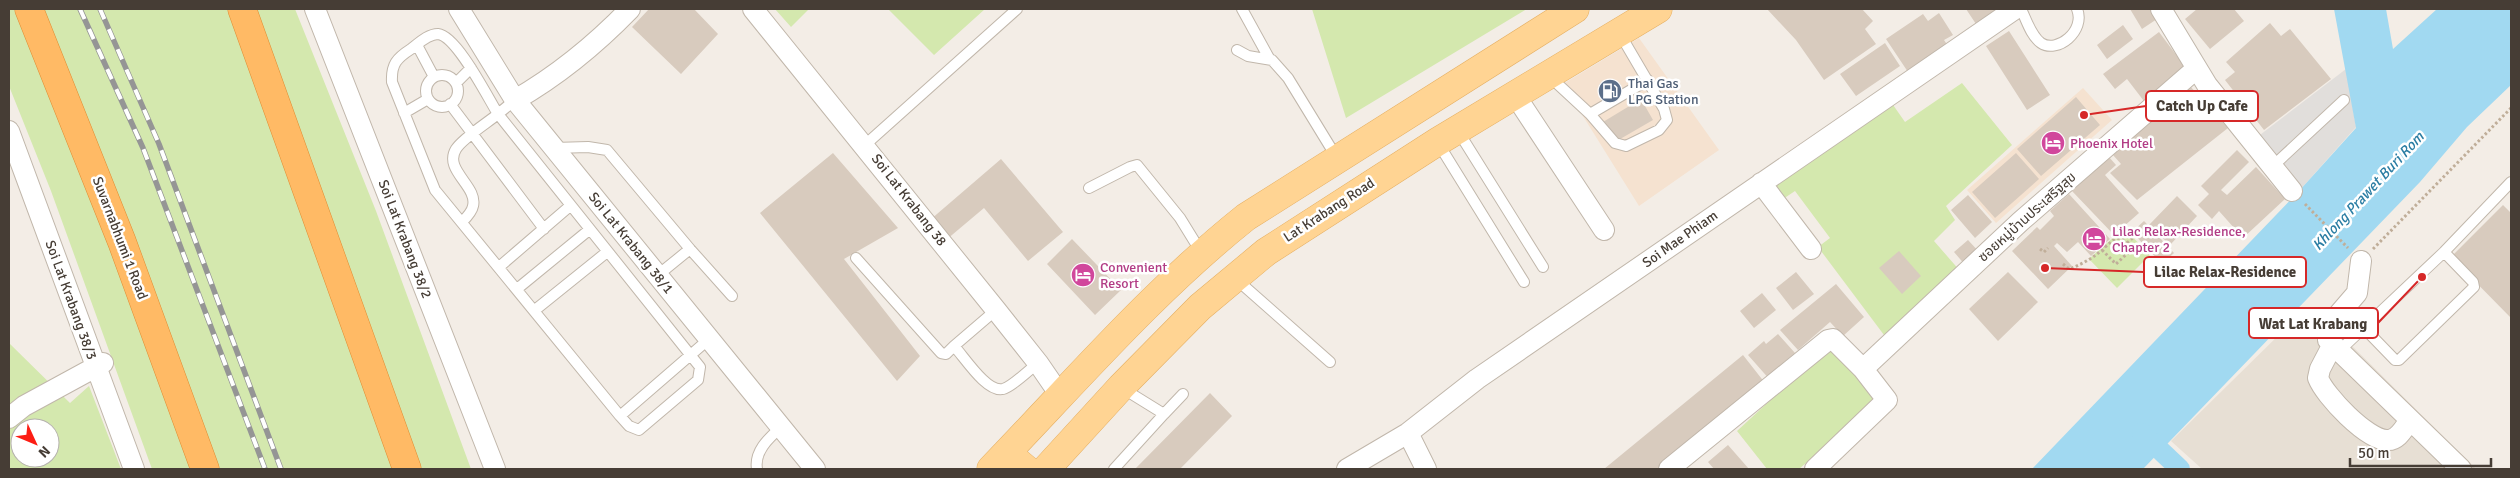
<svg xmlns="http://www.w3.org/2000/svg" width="2520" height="478" font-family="Signika,'Noto Sans Thai',sans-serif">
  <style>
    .residential { fill: #e7dfd4 }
    .commercial { fill: #f5e2d0 }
    .green { fill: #d4e8ae; fill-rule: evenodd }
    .parking { fill: #e1dedb }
    .water { fill: #a1d9f1 }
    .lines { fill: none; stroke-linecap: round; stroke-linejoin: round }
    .canal { stroke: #a1d9f1; stroke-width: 20 }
    .building { fill: #d8cbbe }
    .lane-casing { stroke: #c1b7ab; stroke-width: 12 }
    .street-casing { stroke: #c1b7ab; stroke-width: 22 }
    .primary-casing { stroke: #e5af62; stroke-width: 29 }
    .highway-casing { stroke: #df8d34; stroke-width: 29 }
    .path { stroke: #c0ae99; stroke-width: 3; stroke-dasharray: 2.5 2.5; stroke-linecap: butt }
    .lane { stroke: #fff; stroke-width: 10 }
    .street { stroke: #fff; stroke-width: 20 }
    .primary { stroke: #ffd493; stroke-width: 28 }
    .highway { stroke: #ffba65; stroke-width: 28 }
    .rail-casing { stroke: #959595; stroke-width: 5.5 }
    .rail { stroke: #fff; stroke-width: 4; stroke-dasharray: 11; stroke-linecap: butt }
    .labels { text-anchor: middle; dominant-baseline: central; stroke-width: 5; stroke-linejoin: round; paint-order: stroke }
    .service-label { font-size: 14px; fill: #4e5e75; stroke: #fff; text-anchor: start }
    .hotel-label { font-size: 14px; fill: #b23c85; stroke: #fff; text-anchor: start }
    .street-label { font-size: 14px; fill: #463d35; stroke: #fff }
    .water-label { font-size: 15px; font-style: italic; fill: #2a7da3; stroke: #fff }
    .leader { fill: none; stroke: #d62828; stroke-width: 2 }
    .callout-dot { fill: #d62828; stroke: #fff; stroke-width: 2 }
    .callout { fill: #fff; stroke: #d62828; stroke-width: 2 }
    .callout-label { font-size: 15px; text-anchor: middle; font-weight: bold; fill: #463d35 }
  </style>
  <rect width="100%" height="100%" fill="#f3ede6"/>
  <path class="residential" d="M2295,319L2341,335L2476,469H2202L2171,441Z"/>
  <path class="commercial" d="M1639,38L1719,150L1639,206L1563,84Z
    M2083,88L2112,120L1996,223L1967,190Z"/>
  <path class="green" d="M9,9H295L376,211L471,469H152L51,191L9,86Z
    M775,9H809L791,27Z
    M888,9H985L934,55Z
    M1312,9H1527L1346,118Z
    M1962,83L2012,145L1946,206L1955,220L1934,241L1961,272L1887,339L1818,247L1830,238L1795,191L1783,199L1771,185L1891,102L1905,122Z
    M2124,228L2150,255L2117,288L2089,259Z
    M9,343L70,403L89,386L121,469H9ZM20,428H50V458H20Z
    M1828,347L1880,399L1799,469H1767L1737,431Z"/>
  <path class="parking" d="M2346,69L2356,127L2299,191L2256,138Z"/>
  <path class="water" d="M2334,9H2386L2393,49L2437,9H2511V85L2467,127L2420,182L2143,469H2032L2299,191L2356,128Z"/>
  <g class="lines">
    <path class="canal" d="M2142,433L2180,469"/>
  </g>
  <path class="building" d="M649,9H694L718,34L681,74L632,27Z
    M1767,9H1862L1873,21L1865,29L1876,44L1824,80L1796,40Z
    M1966,9H1999L1976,24Z
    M2130,9H2151L2157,19L2142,29Z
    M2197,9H2234L2244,21L2210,49L2185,19Z
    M1939,13L1953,35L1944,40L1948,46L1908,72L1886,39L1923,14L1928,21Z
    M2270,23L2281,36L2290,29L2331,79L2264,130L2225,80L2235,72L2226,62Z
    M2123,25L2133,39L2107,59L2097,45Z
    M2009,31L2050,95L2027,110L1986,46Z
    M2159,32L2186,68L2147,105L2127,79L2115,89L2103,74Z
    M1885,43L1900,66L1856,96L1840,74Z
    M2190,86L2228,128L2137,200L2110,173L2121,164L2113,155Z
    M2076,97L2100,125L2041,176L2017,149Z
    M1641,99L1653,120L1615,142L1603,122Z
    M2237,150L2249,162L2221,190L2227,195L2256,167L2285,199L2243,238L2219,211L2212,219L2198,205L2209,194L2201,186Z
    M833,153L898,228L844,259L920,356L897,381L760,213Z
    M2016,153L2039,179L1995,218L1972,192Z
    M2109,157L2116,165L2105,175L2139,213L2114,235L2072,191Z
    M1001,159L1063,232L1028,261L984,208L946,240L930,220Z
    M2069,194L2110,239L2091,256L2078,242L2067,252L2057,243L2054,246L2072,266L2048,289L2012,251L2037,227L2040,230L2054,216L2050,211Z
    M1968,195L1992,222L1975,238L1951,210Z
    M2177,196L2197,216L2170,245L2149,225Z
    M2503,205L2511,213V318L2451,257Z
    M2144,221L2174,253L2162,264L2132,232Z
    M1072,239L1121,290L1095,315L1047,264Z
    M1968,240L1980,253L1966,266L1954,252Z
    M1899,251L1921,276L1902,294L1879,268Z
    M1796,272L1814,294L1793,310L1776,288Z
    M2008,272L2038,302L1998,341L1969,309Z
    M1836,284L1864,317L1843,336L1830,322L1798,350L1780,330Z
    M1762,293L1776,310L1754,328L1740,311Z
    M1778,334L1795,353L1783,363L1787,367L1771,381L1748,355L1764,341L1766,344Z
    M1743,355L1765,383L1659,469H1604Z
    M1210,393L1232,416L1180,469H1135Z
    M1728,445L1749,469H1714L1708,462Z"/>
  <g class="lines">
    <g class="lane-casing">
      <path id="lane" d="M1242,9L1269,58
        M2021,9C2026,19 2031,36 2041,43C2057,54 2086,31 2077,9
        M417,45L434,77
        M1237,50L1248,56L1272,60L1288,78L1337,158
        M426 91a16 16 0 1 1 32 0a16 16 0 1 1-32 0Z
        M1549,76L1590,114L1615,143L1626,146L1659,130L1667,120L1664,109L1620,34
        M456,83L471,68
        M515,100L498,114C488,98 457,36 438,34C428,34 419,43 411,49C397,58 391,64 392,82L435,190L620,416L709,339
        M450,104L544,229
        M404,113L428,99
        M1590,114L1648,80
        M1458,131L1543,267
        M1438,143L1524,282
        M865,145L1017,9
        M554,148L588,147L607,150L690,249
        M2273,166L2344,100
        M1089,188L1130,167L1137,165L1180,218L1201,252
        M462,222C466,218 472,212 473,206C478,186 443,170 456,149C463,138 487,123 498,114L700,367L698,380L639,430L629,426L620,416
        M856,258L941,353L946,354L954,346
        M499,267L570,206
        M658,275L690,249L732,296
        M1236,279L1330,362
        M517,289L589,230
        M535,310L607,252
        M996,310L954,346C965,358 987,393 1003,389C1012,387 1030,369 1038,363
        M2364,328L2395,360H2399L2474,287L2473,282L2444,252
        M2338,352L2444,252L2511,182
        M1122,388L1164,414L1183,394
        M757,469C754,451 769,438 781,427
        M1114,469L1164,414"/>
    </g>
    <g class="street-casing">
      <path id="street" d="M315,9L495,469
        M459,9L515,100L815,469
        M753,9L996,310L1038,363L1060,395
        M2161,9L2207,85L2292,191
        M1515,95L1604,230
        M515,100C557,76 596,44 630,9
        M9,131L134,469
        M1761,183L1811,249
        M2361,261L2357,293L2332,322L2328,340L2461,469
        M2332,346L2320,369L2318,378C2325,396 2367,440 2387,440C2398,441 2404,428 2410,420
        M1863,369L2021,221L2196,69
        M9,418L24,406L103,363
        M1408,433L1426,469
        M1347,469L1408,433L1477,379L2015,9
        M1669,469L1828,340L1833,339L1863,369L1887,400L1815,469"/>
    </g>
    <g class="primary-casing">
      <path id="primary" d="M1007,453L1026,469
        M991,469C1074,383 1152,292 1246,217L1575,9
        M1046,469L1121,387L1200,307L1266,252L1437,142L1658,9"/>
    </g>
    <g class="highway-casing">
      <path id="highway" d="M29,9L122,242L205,469
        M242,9L407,469"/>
    </g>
    <path class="path" d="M2305,204L2348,248
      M2127,243L2135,236
      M2040,249L2044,252L2048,248
      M2373,249L2511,108
      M2102,250L2116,264L2133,248L2120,238L2115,239L2105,247
      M2063,264L2069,269C2083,264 2095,257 2105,247L2104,245"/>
    <use href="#lane" class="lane"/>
    <use href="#street" class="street"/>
    <use href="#primary" class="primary"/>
    <use href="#highway" class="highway"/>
    <g class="rail-casing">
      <path id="rail" d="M80,9L143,148L265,469
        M100,9L159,144L281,469"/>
    </g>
    <use href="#rail" class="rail"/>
  </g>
  <defs>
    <g id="fuel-disc" transform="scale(1.25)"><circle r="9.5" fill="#5c6f8a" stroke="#fff"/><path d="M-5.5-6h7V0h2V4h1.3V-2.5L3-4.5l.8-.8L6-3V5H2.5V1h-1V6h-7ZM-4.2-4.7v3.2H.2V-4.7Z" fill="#fff"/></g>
    <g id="hotel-disc" transform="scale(1.25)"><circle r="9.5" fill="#d1479c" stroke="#fff"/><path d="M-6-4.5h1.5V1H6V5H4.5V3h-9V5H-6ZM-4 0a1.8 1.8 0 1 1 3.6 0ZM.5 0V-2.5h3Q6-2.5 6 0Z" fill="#fff"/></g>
  </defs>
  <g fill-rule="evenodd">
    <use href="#fuel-disc" x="1610" y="91"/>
    <use href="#hotel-disc" x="2053" y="143"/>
    <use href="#hotel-disc" x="2094" y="239"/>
    <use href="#hotel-disc" x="1083" y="275"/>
  </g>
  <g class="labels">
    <g class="service-label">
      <text x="1628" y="83">Thai Gas<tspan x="1628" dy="16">LPG Station</tspan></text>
    </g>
    <g class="hotel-label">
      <text x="2070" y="143">Phoenix Hotel</text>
      <text x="2112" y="231">Lilac Relax-Residence,<tspan x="2112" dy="16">Chapter 2</tspan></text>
      <text x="1100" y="267">Convenient<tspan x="1100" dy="16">Resort</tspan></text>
    </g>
    <g class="street-label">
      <text transform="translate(909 200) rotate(52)">Soi Lat Krabang 38</text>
      <text transform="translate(1329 210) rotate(-33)">Lat Krabang Road</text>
      <text transform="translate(2027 217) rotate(-42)">ซอยหมู่บ้านประเสริฐสุข</text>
      <text transform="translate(120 238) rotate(69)">Suvarnabhumi 1 Road</text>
      <text transform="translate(405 239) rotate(69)">Soi Lat Krabang 38/2</text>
      <text transform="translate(1680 239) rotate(-35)">Soi Mae Phiam</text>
      <text transform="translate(631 243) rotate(51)">Soi Lat Krabang 38/1</text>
      <text transform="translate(71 300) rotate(70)">Soi Lat Krabang 38/3</text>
    </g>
    <g class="water-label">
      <text transform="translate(2368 191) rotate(-47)">Khlong Prawet Buri Rom</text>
    </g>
  </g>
  <path class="leader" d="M2084 115L2146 106M2045 268L2144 272M2422 277L2378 323"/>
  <g class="callout-dot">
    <circle cx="2084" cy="115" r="5"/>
    <circle cx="2045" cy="268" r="5"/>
    <circle cx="2422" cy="277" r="5"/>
  </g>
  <g class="callout">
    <rect x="2146" y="91" width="112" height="30" rx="5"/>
    <rect x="2144" y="257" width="162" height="30" rx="5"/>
    <rect x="2249" y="308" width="129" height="30" rx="5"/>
  </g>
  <g class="callout-label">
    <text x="2202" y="111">Catch Up Cafe</text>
    <text x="2225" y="277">Lilac Relax-Residence</text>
    <text x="2313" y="329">Wat Lat Krabang</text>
  </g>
  <rect width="2520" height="478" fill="none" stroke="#463d35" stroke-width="20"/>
  <g transform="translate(35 443) rotate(134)"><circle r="24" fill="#ffffff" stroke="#b5b1ae"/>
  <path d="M0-4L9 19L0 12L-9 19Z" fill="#fc1d14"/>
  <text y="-8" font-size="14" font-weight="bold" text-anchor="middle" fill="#463d35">N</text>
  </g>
  <path d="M2350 458v8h141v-8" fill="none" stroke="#463d35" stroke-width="2.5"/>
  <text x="2358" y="458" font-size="15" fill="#463d35" stroke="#ffffff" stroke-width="4" paint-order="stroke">50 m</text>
</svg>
